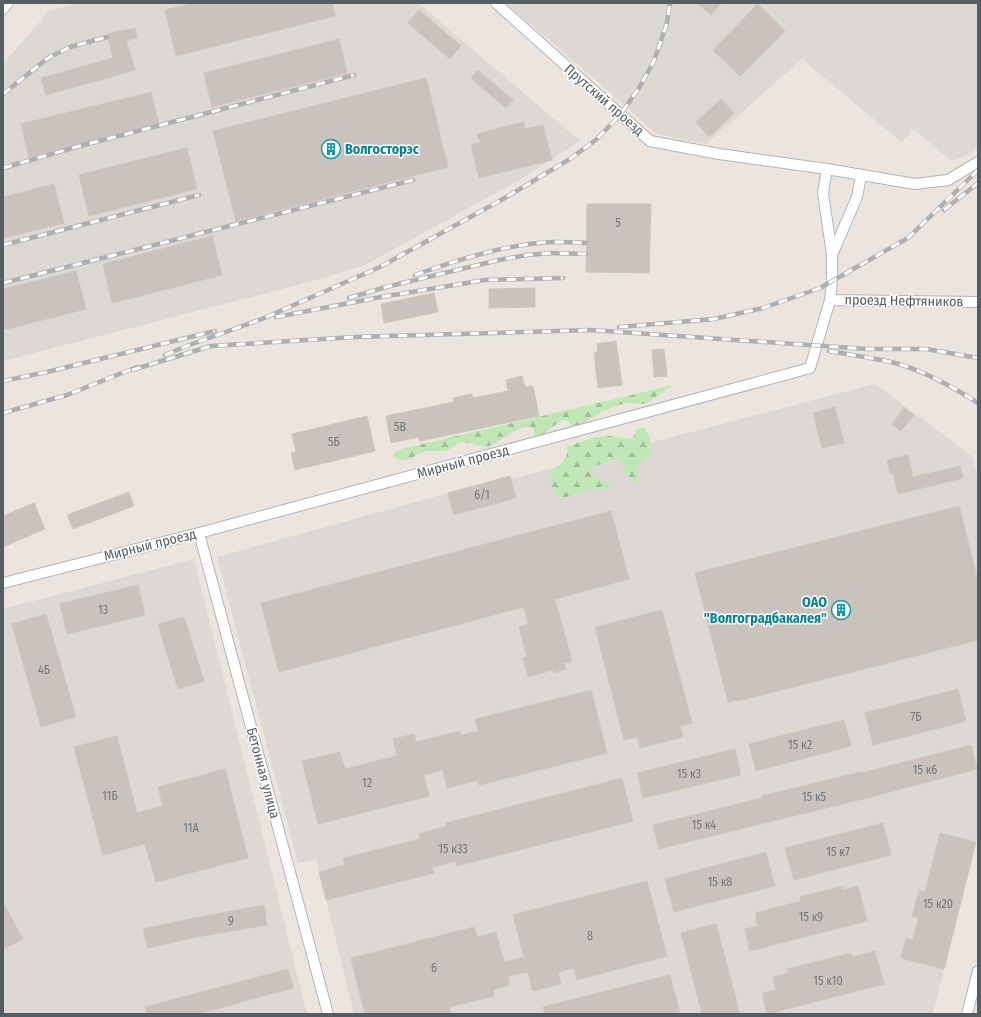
<svg xmlns="http://www.w3.org/2000/svg" width="981" height="1017" font-family="'Fira Sans Condensed',sans-serif">
  <style>
    .industrial { fill: #dcd8d3 }
    .forest { fill: url(#forest-firs) }
    .building { fill: #c9c2bd; stroke: #d1c5bc }
    .lines { fill: none; stroke-linecap: round; stroke-linejoin: round }
    .street-casing { stroke: #afb4b8; stroke-width: 12 }
    .street { stroke: #fff; stroke-width: 10 }
    .rail-casing { stroke: #aeafb0; stroke-width: 4.5 }
    .rail { stroke: #fff; stroke-width: 3; stroke-dasharray: 9; stroke-linecap: butt }
    .labels { text-anchor: middle; dominant-baseline: central; stroke-width: 3; stroke-linejoin: round; paint-order: stroke }
    .number-label { font-size: 12px; fill: #747778 }
    .street-label { font-size: 14px; fill: #575e61; stroke: #fff }
    .culture-label { font-size: 14px; font-weight: bold; fill: #0d838f; stroke: #fff; text-anchor: start }
  </style>
  <defs>
    <pattern id="forest-firs" width="22" height="20" patternUnits="userSpaceOnUse"><rect width="22" height="20" fill="#c2e7b7"/><path d="M5 1l3.5 6h-7zM16 11l3.5 6h-7z" fill="#a0be98"/></pattern>
  </defs>
  <rect width="100%" height="100%" fill="#ece5de"/>
  <path class="industrial" d="M79,3H418L580,141L521,179L365,265L313,281L3,361V64L49,11Z
    M505,3H978V146L973,152L951,161L914,129L901,142L802,59L706,144L657,134L560,49Z
    M875,384L972,456L978,478V832L933,1014H354L316,859L298,863L217,557L510,476L511,479Z
    M194,559L307,1014H3V609Z"/>
  <path class="forest" d="M674,385L645,404L627,403L619,405L604,411L585,422L575,426L571,425L566,420C553,423 546,436 534,437V429C525,419 500,443 489,446C479,448 472,442 461,442C456,444 453,448 448,450C442,453 436,450 429,451C416,452 408,466 394,457V453L401,449Z
    M640,428H644C651,435 654,450 647,458C644,461 640,463 638,467C636,472 639,477 639,482C624,484 627,461 617,459C613,458 609,462 605,463C598,465 593,465 590,472C594,482 604,479 611,484L610,487C601,491 592,489 583,491C572,494 560,504 553,491C551,485 551,481 552,476C554,466 561,466 565,459C567,456 567,451 568,447C580,441 598,435 611,436C619,437 626,440 633,438L636,430Z"/>
  <path class="building" d="M194,3H332L335,16L176,56L165,10Z
    M697,3H721L711,15Z
    M758,4L785,31L740,77L713,50Z
    M419,10L461,46L450,59L408,23Z
    M135,28L137,38L126,41L135,70L46,95L41,78L113,58L107,34Z
    M339,39L347,73L212,107L204,73Z
    M478,70L513,100L506,108L471,78Z
    M426,78L448,167L236,221L213,131Z
    M151,92L159,124L29,157L21,124Z
    M721,99L734,113L709,137L696,122Z
    M523,122L525,129L543,125L552,160L479,178L471,145L480,143L477,134Z
    M187,148L197,189L89,216L79,175Z
    M54,184L64,223L3,238V197Z
    M587,204H651L649,273L586,272Z
    M212,236L222,275L112,303L103,264Z
    M76,271L86,309L3,330V289Z
    M535,288V307L489,308V289Z
    M434,293L438,312L384,323L381,304Z
    M616,341L622,385L598,388L594,352H598L597,344Z
    M664,349L667,376L654,377L652,350Z
    M522,376L525,387L533,386L539,416L420,441L419,437L391,443L386,416L454,402L453,398L472,394L473,398L508,391L506,380Z
    M835,407L844,443L822,448L813,413Z
    M904,408L914,415L901,431L892,424Z
    M367,416L375,451L295,470L291,453L296,452L292,434Z
    M908,455L913,477L960,466L963,478L898,494L893,473L890,474L887,460Z
    M510,476L516,498L454,515L448,493Z
    M129,492L134,506L73,529L67,515Z
    M34,503L45,529L3,547V516Z
    M959,506L978,581V640L738,701V700L728,702L695,573Z
    M611,511L629,579L555,599L572,661L564,663L566,669L554,673L553,670L528,677L523,658L527,657L519,627L528,624L524,607L279,672L261,603Z
    M138,585L145,615L67,634L60,604Z
    M662,610L692,723L680,726L683,737L640,748L637,737L624,740L595,627Z
    M46,614L76,717L41,727L12,624Z
    M184,617L204,681L178,689L158,624Z
    M958,689L966,721L873,745L865,713Z
    M591,690L607,753L479,785L478,780L447,788L443,770L424,775L429,796L318,824L302,761L340,752L345,769L397,756L393,739L414,734L416,742L460,731L461,735L478,731L475,719Z
    M844,720L851,746L756,771L749,744Z
    M117,736L137,813L163,806L158,787L225,769L248,858L156,882L145,844L103,855L74,747Z
    M971,745L977,769L867,798L659,849L653,825L762,798V796L861,772V773Z
    M735,749L741,775L643,798L637,773Z
    M622,778L633,821L457,866L456,861L432,867L434,873L326,900L319,872L345,865L343,858L420,839L419,834L447,826L446,823Z
    M883,823L891,855L794,880L785,848Z
    M940,833L976,842L944,969L901,958L906,938L913,940L918,918L912,916L919,890L925,892Z
    M766,852L775,886L674,912L665,879Z
    M647,881L667,956L577,980L574,968L558,972L561,984L533,991L528,972L508,976L510,985L493,990L494,996L449,1007L451,1014H365L351,958L474,927L477,937L496,932L504,962L524,957L513,915Z
    M843,886V890L858,886L867,921L750,951L745,929L758,926L755,913L801,901L800,897Z
    M3,903L23,939L3,949Z
    M264,905L267,925L191,938L148,948L143,929L194,918Z
    M716,924L740,1014H702L681,933Z
    M875,951L884,984L767,1014L762,993L776,990L773,977L788,973L787,969L851,953L852,957Z
    M288,969L293,988L197,1014H147L145,1007Z
    M670,975L680,1014H545L543,1007Z"/>
  <g class="lines">
    <g class="street-casing">
      <path id="street" d="M496,3L650,141L719,154L827,169L915,184L948,180L978,162
        M3,9L8,3
        M827,169L823,193L832,255L857,197L861,176
        M830,300L978,302
        M199,533L328,1014
        M3,583L199,533L810,368L830,300L832,281V255
        M967,1014L978,971"/>
    </g>
    <use href="#street" class="street"/>
    <g class="rail-casing">
      <path id="rail" d="M3,94L48,58L70,47L107,37
        M3,168L76,147L354,75
        M944,210L978,183
        M3,245L199,195
        M415,275C457,260 507,244 552,242C564,242 575,242 586,243
        M3,283L413,180
        M349,298L386,287L499,260L527,255L550,253L586,254
        M276,317L381,297L485,280L563,278
        M619,327L714,319L763,308L820,288L908,238L978,170
        M829,351C851,355 874,358 895,363C925,371 953,387 978,403
        M165,355L184,347L262,319L380,267L503,199L570,159L597,139L620,115L639,88L654,61L667,23L670,3
        M132,370L211,346L355,337L591,330L867,349H926L978,358
        M3,381L47,372L215,331
        M3,413L67,395L137,367"/>
    </g>
    <use href="#rail" class="rail"/>
  </g>
  <defs>
    <g id="building-ring" transform="scale(1)"><circle r="9.5" fill="#fff" stroke="#0f9aa8" stroke-width="1.5"/><path d="M-4-6H4V6H1V3H-1V6H-4ZM-2.5-4.3h1.7v1.8h-1.7ZM.8-4.3h1.7v1.8H.8ZM-2.5-1h1.7V.8h-1.7ZM.8-1h1.7V.8H.8Z" fill="#0f9aa8"/></g>
  </defs>
  <g fill-rule="evenodd">
    <use href="#building-ring" x="331" y="149"/>
    <use href="#building-ring" x="841" y="610"/>
  </g>
  <g class="labels">
    <g class="number-label">
      <text x="618" y="223">5</text>
      <text x="400" y="427">5В</text>
      <text x="334" y="442">5Б</text>
      <text x="482" y="495">6/1</text>
      <text x="103" y="610">13</text>
      <text x="44" y="670">4Б</text>
      <text x="916" y="717">7Б</text>
      <text x="800" y="745">15 к2</text>
      <text x="925" y="770">15 к6</text>
      <text x="689" y="774">15 к3</text>
      <text x="367" y="783">12</text>
      <text x="110" y="796">11Б</text>
      <text x="814" y="797">15 к5</text>
      <text x="704" y="825">15 к4</text>
      <text x="191" y="828">11А</text>
      <text x="453" y="849">15 к33</text>
      <text x="838" y="852">15 к7</text>
      <text x="720" y="882">15 к8</text>
      <text x="938" y="904">15 к20</text>
      <text x="811" y="917">15 к9</text>
      <text x="231" y="921">9</text>
      <text x="590" y="936">8</text>
      <text x="434" y="968">6</text>
      <text x="828" y="981">15 к10</text>
    </g>
    <g class="street-label">
      <text transform="translate(604 100) rotate(41)">Прутский проезд</text>
      <text transform="translate(904 301) rotate(1)">проезд Нефтяников</text>
      <text transform="translate(463 462) rotate(-15)">Мирный проезд</text>
      <text transform="translate(150 545) rotate(-14)">Мирный проезд</text>
      <text transform="translate(263 773) rotate(75)">Бетонная улица</text>
    </g>
    <g class="culture-label">
      <text x="345" y="149">Волгосторэс</text>
      <text x="827" y="602" text-anchor="end">ОАО<tspan x="827" dy="16">"Волгоградбакалея"</tspan></text>
    </g>
  </g>
  <rect width="981" height="1017" fill="none" stroke="#575e61" stroke-width="8"/>
</svg>
